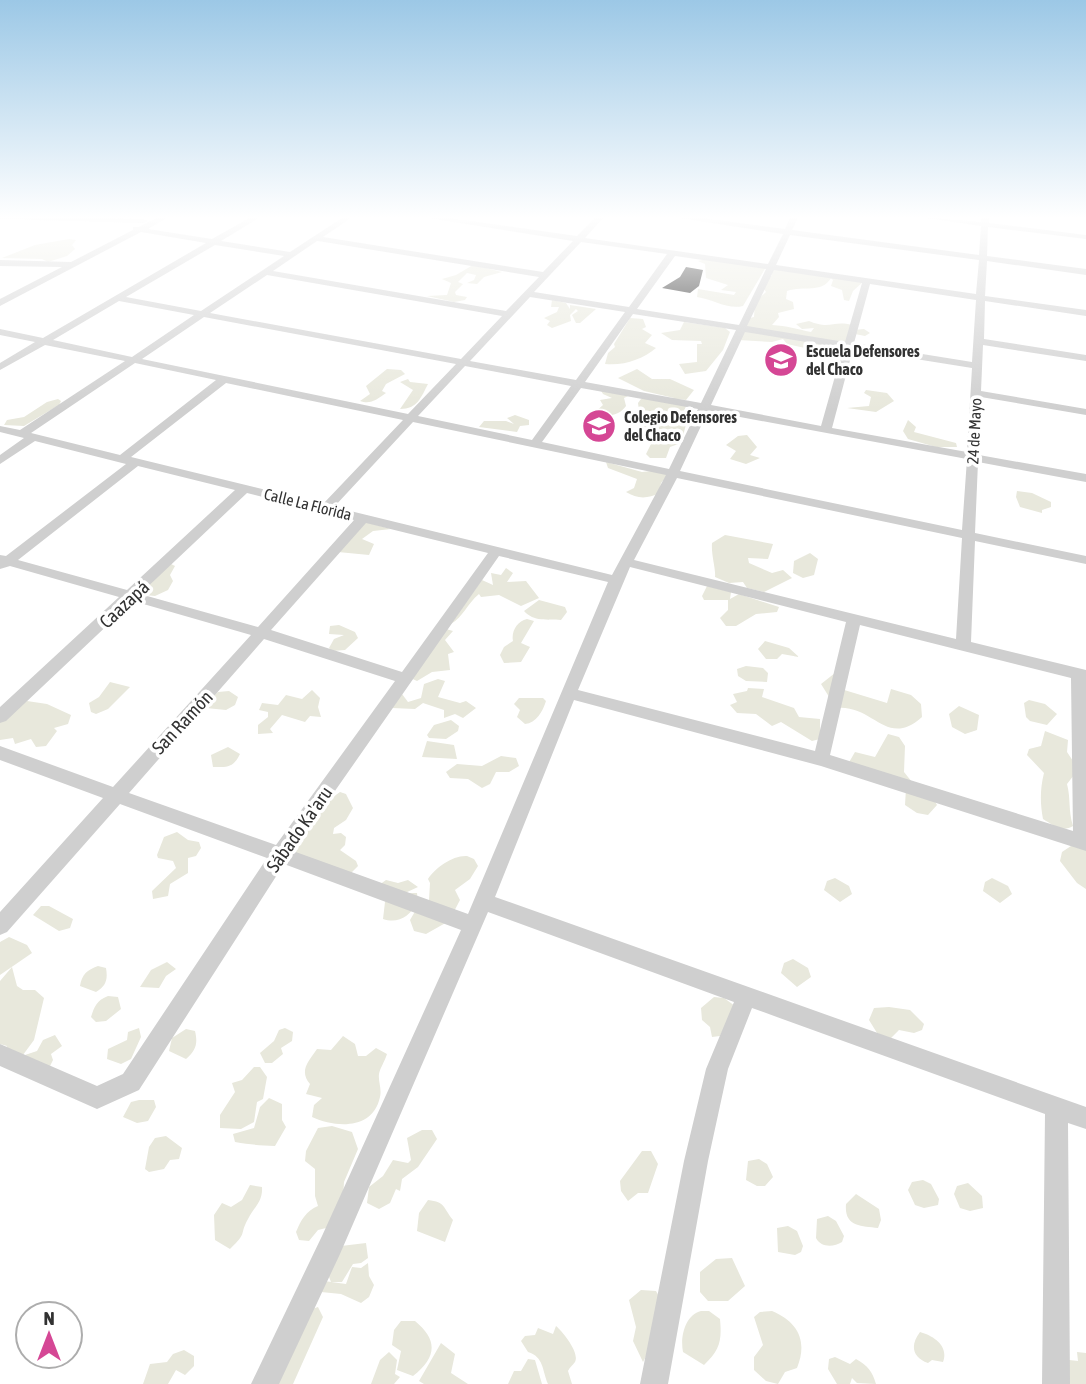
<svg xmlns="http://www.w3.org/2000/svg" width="1086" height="1384" font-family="'Asap Condensed',sans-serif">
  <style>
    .green { fill: #e8e8dc }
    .building { fill: #191919 }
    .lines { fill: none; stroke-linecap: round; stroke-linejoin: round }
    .minor { fill: #cfcfcf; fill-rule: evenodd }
    .labels { text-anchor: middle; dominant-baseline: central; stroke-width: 7; stroke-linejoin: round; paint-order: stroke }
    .far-poi-label { font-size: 16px; font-weight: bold; fill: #323232; stroke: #fff; text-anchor: start }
    .far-street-label { font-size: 16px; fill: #323232; stroke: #fff }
    .street-label { font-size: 19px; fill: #323232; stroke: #fff }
  </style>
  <rect width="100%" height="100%" fill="#fff"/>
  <path class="green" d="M69,239L76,240L72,245L75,249L67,256L48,262L42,259L2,258L35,245Z
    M706,259L766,267L743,306C728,310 712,299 697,297L698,289L734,295L736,292L721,290L728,285L706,278L705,264L698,261Z
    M473,265L502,272L484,277L477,284L467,283L474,280L476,275L467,273L458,282L463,284L455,292L456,295L467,297L465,300L454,302L427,296L447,295L451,283L442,279L456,275Z
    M772,269L862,278L864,281L853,291L849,301L844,300L842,290L831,286L833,280L831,278C821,294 804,285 787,291L786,299L793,302L794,309L778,313L779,317L772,325C787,326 797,329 811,332L814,328L802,329L796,324L809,321C830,330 833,320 852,325L854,330L864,329L870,333L865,336L855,334L848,342L832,344L837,348L832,354L787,344L783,339L772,342L738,340L745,319L754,317L755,302L766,292L762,286L772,275Z
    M552,300L566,303L570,309V305L596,309L580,323H576L572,315L578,311L576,309L570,315L571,321L552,328L547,325L550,321L544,318L557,312L559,307H551Z
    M630,318L643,319L646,327L642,329L652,335L645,343L656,348C643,359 624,366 605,364L608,353L615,347L614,344Z
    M684,322L725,328L730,332L723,350L706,371L685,374L679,364L697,362V344H702L701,341L672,340L661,333L680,330Z
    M387,369L401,370L405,374L386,384L382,391L386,393C377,399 371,405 360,401L370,394L366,386Z
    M637,369L652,379H670L694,390L686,400L676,399L686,406L683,415L687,421L681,443L670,447L666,458H650L646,454L651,444L637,436L639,427L635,418L649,413L639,410L638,403L641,399L674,398L644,391L618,378Z
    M408,379L410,382L428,384C421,397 418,409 400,409L413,390L400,382Z
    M600,389L628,396L624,398L626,406C619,416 606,418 594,413L603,405L600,400L612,398L603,394Z
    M866,390L887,393L894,401L876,412L847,408L869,406L871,397L864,393Z
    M58,399L61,401L59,405L24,426L4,425L7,420L24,417L47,402Z
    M515,415L529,420V425L520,426L517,432L479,427L484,421H506L514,424L507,418Z
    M908,420L916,427L914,432L956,443L957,447H936L908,439L903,431Z
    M747,435L757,447L750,455L760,458L746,464L730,459L736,451L726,445L738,436Z
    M606,462L642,472L662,470L667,476L661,483L659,493C648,499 637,499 626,492L634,488L637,479L608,468Z
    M1017,491L1032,493L1051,502V507L1042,510V513L1020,507L1016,497Z
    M365,522L391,529L373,531L362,539L374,544L369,555L338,552Z
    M725,535L773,544L768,559L748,558L749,563L772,573L783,570L792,578L764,592L747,588L743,582L729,583L715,577C716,569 711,555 712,543Z
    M810,553L818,559L814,575L803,578L793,573L794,561Z
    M171,564L175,566L170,575L173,581L168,590L155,596L145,595L139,587Z
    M506,568L513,573L507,582L526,581L539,598L521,606L499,595L481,597L479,594C467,604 463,617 451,624L486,574L482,580L493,585L491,573L501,575Z
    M707,586L731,592L730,599L739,594L779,607L777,612L756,614L736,626H726L720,618L728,610V600H704L702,596Z
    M539,600L565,607L567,612L561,620C547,619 534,622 524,611Z
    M527,619L534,621L521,643L530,647L521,662L504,663L500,655L504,647L513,641C511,632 517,621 527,619Z
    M339,625L355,632L358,638L345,650L332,651L329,648L334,639L344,635L329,634L330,626Z
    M446,629L453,631L445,640L454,652L448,654L450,670L432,672L417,681L404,675Z
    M765,641L789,648L799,657L782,654L777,659H766L758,649Z
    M746,666L763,668L768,673L767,682L746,681L738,676L737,669Z
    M835,673L841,689L887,703L891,689L911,695L921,704L922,717C886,749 874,704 836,708L821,684Z
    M438,679L445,681L438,697L460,703L466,701L476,708L463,718L455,714L444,718V710L423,703L415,709L392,708L402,694L408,702L421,698L424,684Z
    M110,682L130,687L108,709L96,714L91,712L89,703L99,697Z
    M748,688L764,689L762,697L794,708L799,717L820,719V739L812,741L781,722L772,726L756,714L737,713L730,705L737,702L733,694L747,691Z
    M312,690L320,698L318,707L321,717L310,716L305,722L282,715L270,729L273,733L258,734V725L268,717V712L259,710L262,703L278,705L286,695L302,699Z
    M229,691L238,697L235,705L226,710L206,708V702L218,692Z
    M519,698H543L546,701C543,711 536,723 525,724L517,717L520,710L514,704Z
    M1029,700L1045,704L1057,714L1047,725L1030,721L1026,717L1024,703Z
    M27,701L47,704L71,715L68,724L54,728L57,731L46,746L36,747L31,739L15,744L13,738L0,740V715Z
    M959,706L979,715L977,730L965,734L952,727L949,714Z
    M451,720L459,726L458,731L446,739L429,738L427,735L434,725Z
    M1045,731L1068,740L1067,752L1075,764L1074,775L1067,784C1071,799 1068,810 1073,826C1062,833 1053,825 1043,819C1040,803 1040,789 1044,773L1027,755L1029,749L1041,746Z
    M888,734L899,737L905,746L904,772L912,782L875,783L848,764L855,752L875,757Z
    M427,741L454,745L457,759L422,757Z
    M228,747L240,754C233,768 228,767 213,767L211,755Z
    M501,756L516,758L519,766L509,772H496L490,784L482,788L468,779L450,778L446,772L457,764L482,766Z
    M906,788L931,795L937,805L928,815L917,813L905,805Z
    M340,792L346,794L353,808L346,820L334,828L333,834L341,833L346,837L345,845L340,850L356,861L358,866L351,873L291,856C298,845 301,829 312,820C319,814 324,810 326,802Z
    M177,832L188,840L199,842L201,848L196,856L188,858V873L170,884L168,896L153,899L152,891L176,868L173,861L158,858L157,855L164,837Z
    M1086,836V889L1077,883L1060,861L1062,852Z
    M467,856L474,859L478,866L470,879L455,890L460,900L449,921L426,934L414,931L410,920L417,908L429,901L430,883L428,879C435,868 453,855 467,856Z
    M835,878L849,886L852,894L840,902L824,890L827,881Z
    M992,878L1008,886L1012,894L1000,903L983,891L985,882Z
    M386,880L398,883L408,880L418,887L405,893H417L418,903C409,916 399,924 383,919L385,902L391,895L379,885Z
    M41,906H49L73,919L70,928L59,931L33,915Z
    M9,937L27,945L32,953L0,975V942Z
    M793,959L808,968L811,977L797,987L781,973L784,963Z
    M167,962L176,969L166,976L159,988L140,987L151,970Z
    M98,966L106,968C108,980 106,986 96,992L80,986C82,974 87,970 98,966Z
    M12,967L17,986L23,990H35L44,998L34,1040L20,1059L2,1055L7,1046L0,1044V981Z
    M108,996L118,997L121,1009L106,1021L96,1022L91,1017C94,1007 97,1000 108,996Z
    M714,997L724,998L735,1006L720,1036L712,1037L710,1027L702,1020L701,1008Z
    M889,1007L910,1010L924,1024L922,1030L914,1033L899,1030L890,1039L877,1033L869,1020L874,1008Z
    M139,1028L141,1037L131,1059L121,1064L107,1059L108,1049L127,1040L128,1032Z
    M285,1028L293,1032L292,1041L281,1048L283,1054L272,1063H265L260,1053L274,1041L279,1030Z
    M186,1029L195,1031C198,1044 196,1050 186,1059L169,1051L172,1038Z
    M55,1035L62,1046L51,1054L53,1060L46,1074L25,1055L37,1051L43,1040Z
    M343,1036L355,1044L358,1056H366L376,1048L387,1054C385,1061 380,1068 379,1074C378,1081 382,1089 380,1097C373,1130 336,1128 312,1117L314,1105L322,1098L306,1094L310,1084C299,1071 308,1062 317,1049L331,1050Z
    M254,1067H260L267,1077L263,1099L257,1102L254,1122L241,1129L220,1128V1115L235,1092L232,1083L242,1080Z
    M269,1098L282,1104V1120L286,1127L275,1146C261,1145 250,1145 235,1142L233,1134L254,1128L260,1107Z
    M139,1100H154L156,1107L148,1121L137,1123L123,1117L131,1102Z
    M332,1126L352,1132L358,1149L344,1182L343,1198L330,1227L318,1230L309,1241L299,1240L296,1232C301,1220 306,1211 318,1206L315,1196V1169L305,1161L306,1151L318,1128Z
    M422,1130H432L437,1139L418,1167L402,1179L400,1191L396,1189L390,1203L379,1209L367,1203L369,1187L383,1176L393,1160L408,1163L411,1160L407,1138Z
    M166,1136L182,1148L179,1159L170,1160L164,1169L149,1172L145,1169L149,1147L155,1138Z
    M642,1151H651L658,1164L648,1193H638L628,1201L621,1191L620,1181Z
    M759,1159L767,1164L773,1177L765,1186H757L746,1180L748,1161Z
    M923,1180L931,1184L939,1199L938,1205L924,1208L915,1205L908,1190L912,1182Z
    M968,1183L982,1196L983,1208L970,1211L960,1208L954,1194L957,1186Z
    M250,1185L262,1187C263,1202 254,1207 248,1219C239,1235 248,1232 230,1249L215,1240L214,1215L222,1203L231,1207L242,1200Z
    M856,1194L879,1209L881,1220L878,1228C861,1226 844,1227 846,1204Z
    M428,1200C446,1202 443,1208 453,1220L445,1242L417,1231L419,1213Z
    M828,1216L836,1221L844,1236L842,1242C834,1247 821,1248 816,1238L817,1219Z
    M788,1226L797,1231L803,1246L801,1252L795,1255L778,1252L777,1228Z
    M366,1243L368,1258L361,1263L353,1264L342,1282H331L327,1272L341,1246Z
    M732,1258L745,1286L728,1301H708L700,1292V1272L716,1259Z
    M368,1263L369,1276L374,1285L369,1297L361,1303L341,1294L321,1292L324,1281L346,1284L352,1267L361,1268Z
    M641,1290L656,1291L661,1300L650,1349L643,1362L633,1341L636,1327L629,1300Z
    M318,1307L323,1317L293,1384H273C287,1358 302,1337 312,1309Z
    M701,1311H709L720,1319C722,1341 720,1350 704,1365L683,1352C680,1337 685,1315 701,1311Z
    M772,1311C798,1322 808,1341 797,1368L785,1372L778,1384L766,1381L754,1370V1357L763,1345L754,1317L760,1312Z
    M401,1321H415C438,1340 437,1357 413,1376L397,1370L401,1351L392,1345L394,1330Z
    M556,1326C563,1332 580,1353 575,1362C573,1365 569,1368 568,1371L572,1384H548C542,1370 544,1357 528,1352L521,1341L525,1336L535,1335L538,1328L553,1334Z
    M920,1332C934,1336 949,1346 943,1362L932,1360L928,1363C912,1357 910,1345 920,1332Z
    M441,1343L455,1354L451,1373L468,1384H424L419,1381Z
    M184,1350L194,1356V1366L185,1375L176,1370L168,1384H143L150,1364L167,1362L173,1354Z
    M389,1352L397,1360L395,1374L400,1377L394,1384H371L380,1360Z
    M1077,1352L1086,1353V1384H1066L1069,1360L1078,1361Z
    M835,1357L850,1364L856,1359C868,1366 872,1371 876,1384L857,1383L852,1378L850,1384H837L828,1369L829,1359Z
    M528,1359L535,1360L542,1384H508L514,1371H521Z"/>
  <path class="building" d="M686,267L703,270L699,286L690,293L662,288L680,277Z"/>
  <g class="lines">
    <path class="minor" d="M0,216L144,219L148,221L144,223L0,219Z
      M160,216H170L148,229L212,239L253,216H262L221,241L290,252L345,216H354L323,237L543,272L573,241L416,216H435L577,236L597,216H605L585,238L768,264L783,234L666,216H687L785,229L791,216H799L792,230L979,255L981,226L912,216L981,222V216H989V223L1086,235V239L988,227L987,256L1086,269V275L987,261L985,296L1086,310V316L985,301L984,339L1086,355V361L983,345L981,391L1086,409V415L981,397L979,455L1086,474V482L978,462L975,533L1086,556V564L975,541L971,642L1086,670V851L821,766L574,700L495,897L1086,1107V1129L1068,1123L1070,1384H1042L1045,1114L752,1008L728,1069L708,1161L668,1384H640L684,1161L706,1069L734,1002L488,912L340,1254L279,1384H251L322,1236L461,930L284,864L139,1090L97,1109L0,1066V1044L97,1086L123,1074L267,858L120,804L7,932L0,935V912L103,798L0,760V746L113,787L251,635L133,601L6,721L0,723V707L119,597L10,566L0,569V555L6,556L126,464L35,441L0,464V455L24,438L0,432V426L20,430L125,361L45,345L0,370V363L35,342L0,335V329L43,338L206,243L141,232L0,306V299L62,267L0,266V260L71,262L133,230V227H139ZM790,235L979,260L976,294L776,265ZM317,241H318L539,277L506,311L273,271ZM581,242L667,254L629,307L534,292ZM215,245L284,256L201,311L126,297ZM675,256L766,269L739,325L637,309ZM774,270L862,283L845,342L747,326ZM267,275L502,316L461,359L210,313ZM870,284L976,300L972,362L854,343ZM530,297L625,312L576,380L470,361ZM119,301L194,315L132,357L53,340ZM633,314L736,330L701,403L585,382ZM204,317L456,364L408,414L142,359ZM745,332L843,348L821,426L711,405ZM853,349L972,368L967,452L832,428ZM135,363L216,380L120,455L31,433ZM465,366L571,386L532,440L418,416ZM226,383L403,420L323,504L131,457ZM581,388L698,409L669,469L542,442ZM708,411L967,459L962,530L680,471ZM413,422L666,475L612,575L334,507ZM138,466L235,490L127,590L18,560ZM677,478L962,538L956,639L634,560ZM247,493L354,520L258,627L140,594ZM366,523L488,553L402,672L271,630ZM499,556L608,582L468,914L293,851ZM630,567L846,622L815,751L578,690ZM860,625L1071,678L1073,831L830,755ZM264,639L395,681L276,845L129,793Z"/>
  </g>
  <linearGradient id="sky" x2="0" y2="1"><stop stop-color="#9cc8e6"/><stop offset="0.53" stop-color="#fff"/><stop offset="1" stop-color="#fff" stop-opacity="0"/></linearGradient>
  <rect width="1086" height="410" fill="url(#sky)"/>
  <defs>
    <g id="school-disc" transform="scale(1.75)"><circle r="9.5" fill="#d54795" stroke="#fff"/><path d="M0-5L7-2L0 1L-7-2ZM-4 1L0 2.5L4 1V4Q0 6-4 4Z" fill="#fff"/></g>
  </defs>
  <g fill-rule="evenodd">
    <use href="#school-disc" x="781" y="360"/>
    <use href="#school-disc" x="599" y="426"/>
  </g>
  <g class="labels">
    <g class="far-poi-label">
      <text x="806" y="351">Escuela Defensores<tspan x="806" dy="18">del Chaco</tspan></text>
      <text x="624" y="417">Colegio Defensores<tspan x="624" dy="18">del Chaco</tspan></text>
    </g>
    <g class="far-street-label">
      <text transform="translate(974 431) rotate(-87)">24 de Mayo</text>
      <text transform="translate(308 504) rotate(14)">Calle La Florida</text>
    </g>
    <g class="street-label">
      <text transform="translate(124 604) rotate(-43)">Caazapá</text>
      <text transform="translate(182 722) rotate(-47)">San Ramón</text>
      <text transform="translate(299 829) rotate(-55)">Sábado Ka'aru</text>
    </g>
  </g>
  <g transform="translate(49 1335)"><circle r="33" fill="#ffffff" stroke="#adadad" stroke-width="2"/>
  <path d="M0-5L12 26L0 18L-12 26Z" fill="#d54795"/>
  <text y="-10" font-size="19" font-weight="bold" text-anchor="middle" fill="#323232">N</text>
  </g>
</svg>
